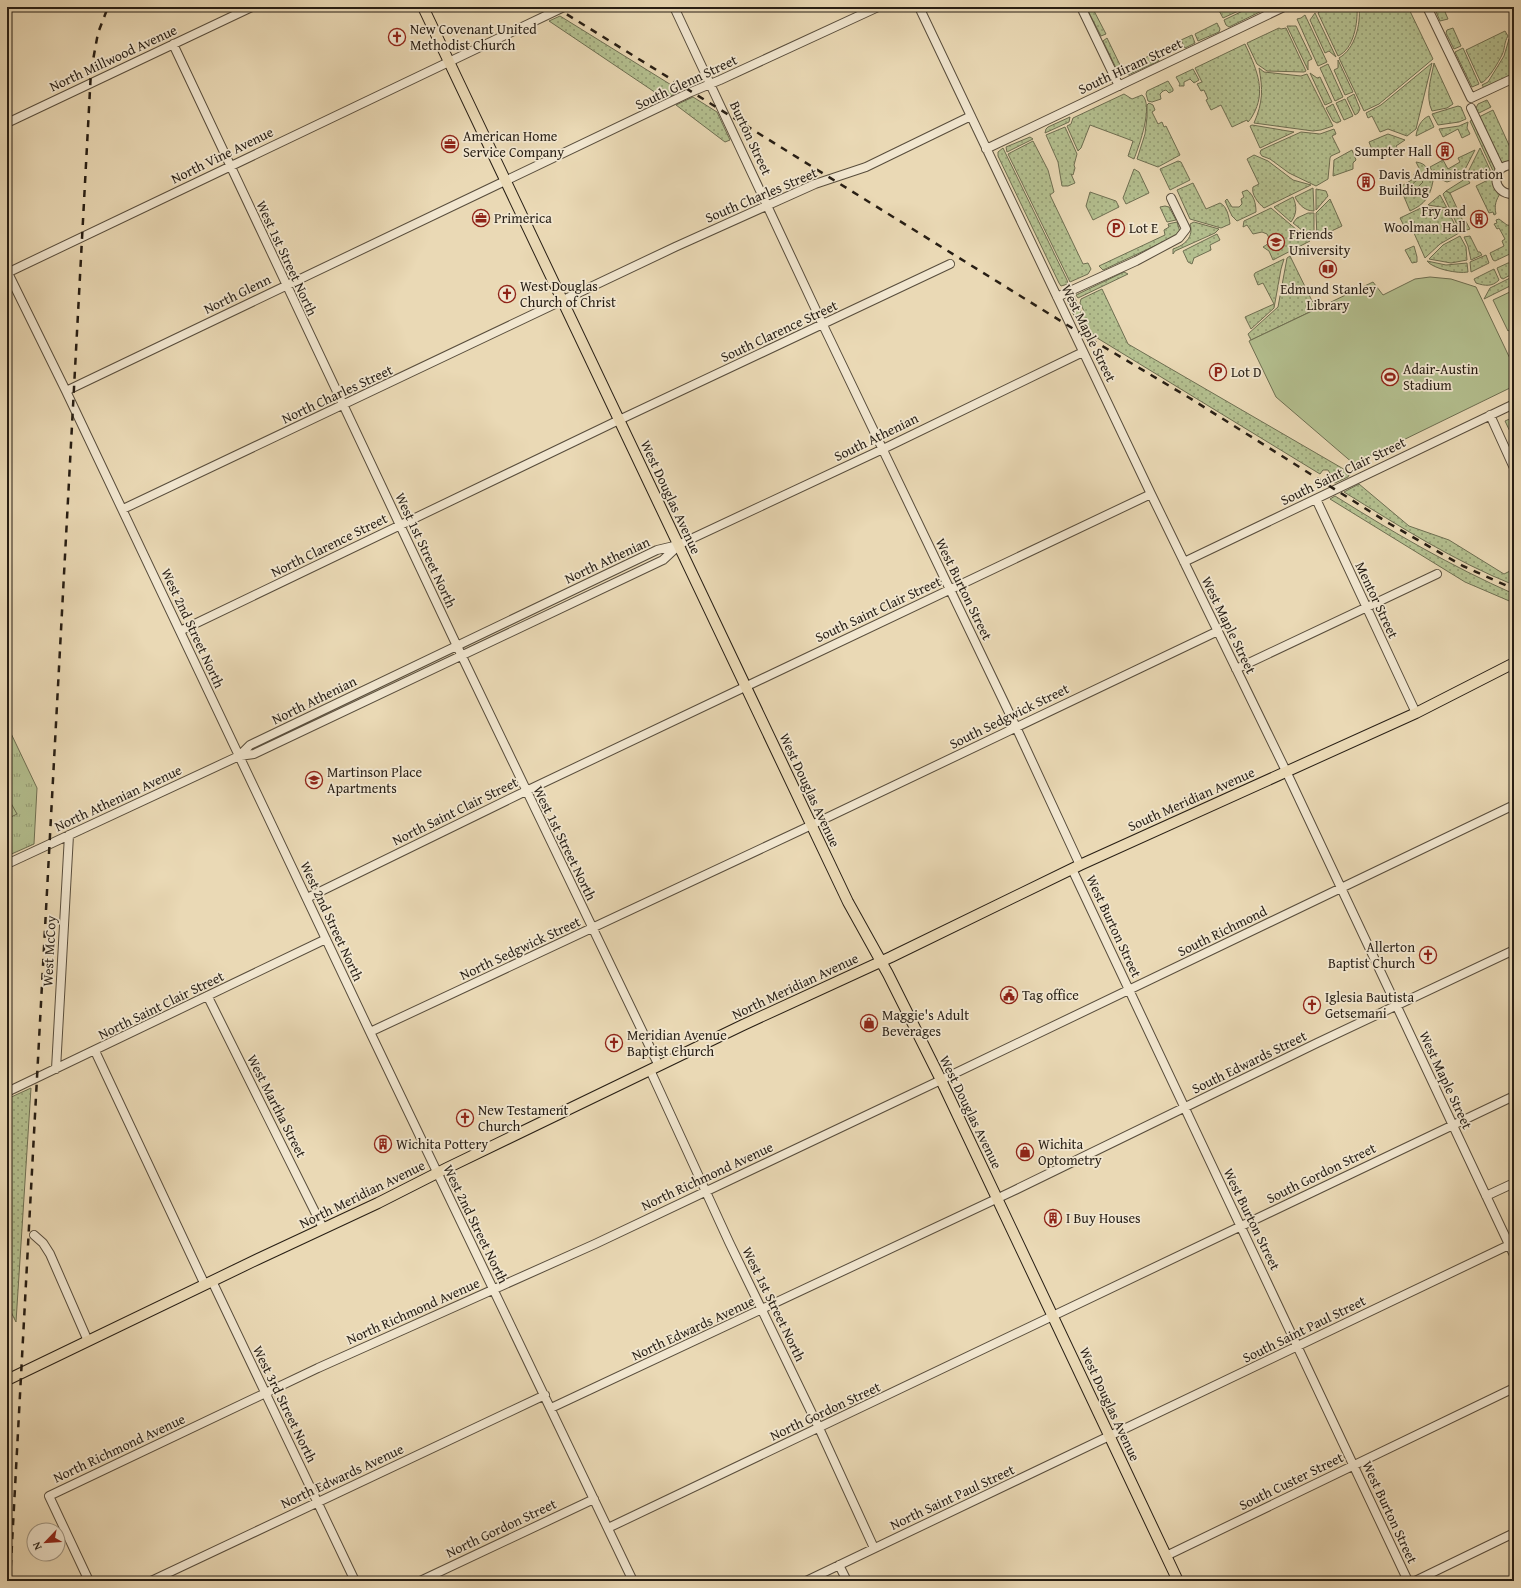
<svg xmlns="http://www.w3.org/2000/svg" width="1521" height="1588" font-family="'Gentium Book Plus',serif">
  <style>
    .grass { fill: url(#grass-dots); stroke: #6e6f52 }
    .park { fill: url(#park-tufts); stroke: #6e6f52 }
    .garden { fill: #b4c090; stroke: #6e6f52 }
    .lines { fill: none; stroke-linecap: round; stroke-linejoin: round }
    .minor-casing { stroke: #584d3c; stroke-width: 10 }
    .major-casing { stroke: #271e14; stroke-width: 12 }
    .minor { stroke: #f1e6cf; stroke-width: 8 }
    .major { stroke: #ead9b5; stroke-width: 10 }
    .rail { stroke: #271e14; stroke-width: 2.5; stroke-dasharray: 7 7; stroke-linecap: butt }
    .labels { text-anchor: middle; dominant-baseline: central; stroke-width: 3.5; stroke-linejoin: round; paint-order: stroke }
    .poi-label { font-size: 14px; fill: #271e14; stroke: #f1e6cf; text-anchor: start }
    .street-label { font-size: 14px; fill: #271e14; stroke: #f1e6cf }
  </style>
  <defs>
    <pattern id="grass-dots" width="8" height="8" patternUnits="userSpaceOnUse"><rect width="8" height="8" fill="#b4c090"/><path d="M2 2h.1M6 6h.1" fill="none" stroke="#929b74" stroke-width="1.8" stroke-linecap="round"/></pattern>
    <pattern id="park-tufts" width="24" height="20" patternUnits="userSpaceOnUse"><rect width="24" height="20" fill="#b4c090"/><path d="M3 7l-1-3M5 7V3M7 7l1-3M15 17l-1-3M17 17v-4M19 17l1-3" fill="none" stroke="#929b74"/></pattern>
  </defs>
  <rect width="100%" height="100%" fill="#ead9b5"/>
  <filter id="stains"><feTurbulence type="fractalNoise" baseFrequency=".005" numOctaves="4"/><feColorMatrix values="0 0 0 0 .2 0 0 0 0 .09 0 0 0 0 .02 0 0 0 .5 -.17"/></filter>
  <radialGradient id="worn" r=".72"><stop offset=".6" stop-color="#630" stop-opacity="0"/><stop offset="1" stop-color="#630" stop-opacity=".3"/></radialGradient>
  <path class="grass" d="M1086,7H1092L1106,34L1101,36L1100,34Z
    M1217,7H1247L1223,18Z
    M1251,7H1270L1229,27L1226,25L1224,20Z
    M1324,7H1357C1358,22 1354,49 1338,56L1318,13L1323,9Z
    M1359,7H1408L1433,59L1379,104L1364,111L1339,58C1355,49 1361,24 1359,7Z
    M1434,7H1443L1448,19L1440,21Z
    M1315,13L1336,57L1329,51L1325,53L1310,20Z
    M1305,15L1327,62L1318,66L1297,19L1301,18Z
    M560,16L681,91L665,99L549,21Z
    M1217,23L1220,29L1219,32L1198,41L1195,34Z
    M1287,26H1296L1312,59L1308,61V70Z
    M1279,28L1281,29L1286,28L1306,71L1304,72L1267,71L1257,64L1247,43Z
    M1453,28L1461,46L1454,49L1446,33L1447,30Z
    M1505,31L1508,36C1504,42 1505,49 1502,55C1499,61 1488,81 1481,83L1466,50Z
    M1192,35L1195,43L1185,48L1181,40Z
    M1107,38L1121,67L1116,68L1103,41Z
    M1509,39L1514,50V74L1484,88L1482,85L1488,82L1504,56Z
    M1245,44C1255,66 1266,88 1255,111C1253,115 1251,119 1248,122L1247,120L1232,127L1221,105L1211,110L1206,100L1208,99L1204,90L1201,91L1197,84L1202,82L1195,68Z
    M1463,48L1479,84L1472,87L1455,52Z
    M1155,53L1159,61L1128,75L1124,68Z
    M1338,60L1353,92L1345,95L1334,70L1338,68Z
    M1432,63L1416,129L1407,136L1388,129L1380,132L1372,116L1368,118L1366,113L1381,105Z
    M1434,63L1453,104L1447,108L1432,111C1425,96 1431,79 1434,63Z
    M1328,64L1343,97L1335,101L1320,68Z
    M1259,68L1264,72L1301,76L1307,74L1333,126L1321,130L1313,131L1254,123C1263,102 1263,90 1259,68Z
    M1193,69L1199,80L1194,83L1190,79L1184,82V86H1179L1180,84L1176,77Z
    M1310,73L1317,78L1320,77L1332,102L1325,105Z
    M1168,81L1173,89V91L1169,93L1166,90L1163,91L1160,94L1161,99L1152,102L1148,101L1146,94L1147,91Z
    M1124,94L1132,99L1142,95C1154,105 1139,146 1134,159L1128,156L1133,141L1090,125L1081,148L1078,151L1067,126L1071,124L1073,118Z
    M1354,94L1360,109L1358,113L1355,115L1347,98Z
    M693,97L717,112L730,140L725,142L676,105Z
    M1345,99L1353,116L1344,120L1336,103Z
    M1487,100L1491,107L1477,114L1475,110L1478,104Z
    M1149,103L1153,105L1155,110L1152,112L1158,124L1162,122L1164,127L1166,126L1180,155L1158,167L1137,159L1145,134L1147,117V105Z
    M1333,104L1341,121L1337,123L1333,121L1326,108Z
    M1458,106L1461,107L1466,119L1459,122L1438,125L1432,114Z
    M1493,110L1514,156V164L1502,167L1479,117Z
    M1429,116L1434,127L1416,136C1417,128 1421,119 1429,116Z
    M1070,117L1069,122L1045,133L1046,129L1048,127Z
    M1473,120L1497,172L1494,173L1470,121Z
    M1468,122L1467,128L1470,134L1462,138L1458,129L1443,137L1439,129L1459,126Z
    M1252,125L1294,132L1260,148L1250,126Z
    M1065,127L1077,154L1074,165L1075,168L1073,175L1071,174L1075,183L1068,186H1062L1058,162L1046,135Z
    M1334,129L1336,134L1332,136L1340,152L1331,156L1330,158L1328,179L1316,186L1289,173L1270,159L1262,156L1260,153L1261,150L1301,132L1320,134Z
    M1388,134L1405,140L1396,146L1397,148L1384,153L1378,149L1373,152L1369,142Z
    M1030,137L1033,139L1007,152L1006,147Z
    M1033,141L1048,170L1054,192L1050,195L1083,264L1088,263L1091,269L1088,274L1070,282L1008,154Z
    M1003,148L1067,280L1068,284L1061,286L1059,283L998,156V152Z
    M1480,148L1492,174L1481,180L1467,174Z
    M1352,150L1356,160L1353,163V169L1333,176L1334,160Z
    M1475,150L1461,177L1447,182L1435,177L1430,167L1443,160L1448,169L1460,162L1458,158Z
    M1254,155L1268,161L1293,180L1311,185L1264,208C1258,203 1251,194 1253,187L1259,184L1247,159Z
    M1178,161L1181,162L1190,180L1170,190L1160,169Z
    M1416,162C1427,163 1429,171 1433,181C1430,197 1425,204 1410,211L1400,187L1415,178L1414,174L1419,171V168Z
    M1134,169L1139,172L1149,193L1126,204L1123,198Z
    M1494,177L1501,192C1496,200 1494,205 1496,214L1494,215L1493,212L1489,213L1476,186Z
    M1193,183L1206,209L1220,203C1227,206 1229,217 1230,224L1221,228L1190,219L1177,190Z
    M1313,188L1314,211C1305,211 1299,205 1295,197Z
    M1316,189L1326,191L1328,196L1316,210Z
    M1247,190C1254,195 1256,204 1256,212L1237,221L1232,216L1225,201L1227,199L1232,207H1239L1242,204L1241,199L1244,197L1242,192Z
    M1446,191L1450,193L1463,221L1465,220L1470,229L1461,232L1460,231L1443,194Z
    M1090,192L1116,201L1119,207L1093,220L1086,206Z
    M1440,195L1447,208L1428,205Z
    M1293,197C1297,206 1297,214 1291,222L1274,207Z
    M1330,199L1342,226L1317,238L1316,213Z
    M1165,206L1169,207L1176,220L1167,222L1160,207Z
    M1428,207L1448,211L1459,233L1440,244L1425,258L1410,224L1404,226L1400,218L1421,208Z
    M1271,208L1310,241L1273,260L1269,251L1263,247C1270,243 1271,241 1267,234L1262,232L1253,234L1247,225L1243,227L1244,221Z
    M1308,213H1314V232L1308,235L1293,223L1297,218Z
    M1499,219L1507,225L1514,226V252L1495,261L1493,260L1490,253L1504,246L1502,241L1505,239L1499,228L1497,229L1494,224L1497,223L1496,220Z
    M1177,222L1180,232L1178,235L1103,270L1099,266L1165,235L1164,230L1169,227L1168,224Z
    M1194,222L1219,229L1215,233L1175,251L1173,254V249C1185,245 1194,237 1190,224Z
    M1217,234L1220,240L1210,245L1211,250L1194,258L1192,264L1188,262L1183,251Z
    M1460,236L1466,247L1467,260L1451,263L1429,259L1443,245Z
    M1470,236L1478,252H1480L1482,255L1471,260L1468,246L1464,237Z
    M1414,246L1417,257V262L1412,263L1405,250Z
    M1486,255L1489,263L1471,272L1470,262Z
    M1290,256L1316,309L1251,340L1248,334L1278,307L1287,258Z
    M1284,259L1281,269L1274,308L1251,329L1245,317L1274,304L1263,283L1258,285L1254,275L1255,273Z
    M1427,261L1446,265L1467,263L1468,272C1458,274 1433,269 1427,261Z
    M1514,262V273L1503,279L1501,278L1497,268L1508,263Z
    M1494,269L1499,280C1492,287 1485,286 1476,283L1474,279Z
    M1124,272L1128,274L1078,298L1076,295Z
    M1514,276V284L1484,299L1490,288Z
    M1102,289L1128,344L1347,471L1349,475L1348,477L1335,483L1328,479L1331,475L1328,470H1323L1320,474L1089,333L1081,318L1084,311L1080,303L1081,299Z
    M1074,296L1081,311L1079,318L1085,331L1080,328L1067,301L1068,299Z
    M1514,417V440L1505,421Z
    M1359,484L1409,526L1449,540L1504,574L1514,569V585C1454,561 1399,526 1344,492Z
    M1335,496C1394,533 1451,566 1514,594V603L1465,582L1330,499Z
    M31,1088L16,1322L7,1304V1099Z"/>
  <path class="park" d="M7,725L37,788L34,844L7,856Z"/>
  <path class="garden" d="M1420,179L1423,182L1418,187V195L1415,197C1409,190 1411,182 1420,179Z
    M1465,179L1468,180L1470,183L1450,193L1446,191Z
    M1430,277L1451,279L1476,287L1514,367V386L1354,464L1276,397L1249,341L1373,282L1383,295L1415,279Z
    M1514,290V327L1508,331L1493,300Z
    M7,796L17,814L7,819Z"/>
  <g class="lines">
    <g class="minor-casing">
      <path id="minor" d="M674,7L823,325L1016,727L1080,865
        M919,7L1151,494L1286,771L1514,1255
        M1081,7L1119,86
        M1427,7L1471,98L1514,78
        M173,44L457,646L659,1066
        M1471,108L1500,169
        M7,123L252,7
        M986,149L1284,7
        M1514,165C1491,163 1490,195 1514,194
        M7,271L66,391L370,1032L633,1581
        M7,273L564,7
        M1057,297L1136,261L1179,238L1186,229L1171,198
        M66,391L691,92L720,80L878,7
        M1490,415L1514,468
        M1316,499L1416,713
        M123,509L675,247L815,184L866,167L971,116
        M1184,562L1514,404
        M180,631L619,420L950,264
        M1236,669L1437,574
        M239,756L250,745L657,550L678,545L883,449L1083,352
        M7,864L239,756L254,754L663,560L678,546
        M1072,869L1408,1581
        M307,898L526,791L1151,494
        M208,997L323,1228
        M370,1032L799,831L1218,631
        M95,1051L205,1285
        M56,1069L69,835
        M650,1070L729,1242L819,1428L874,1548
        M7,1092L326,939
        M1486,1196L1514,1183
        M34,1235L43,1243L50,1254L88,1341
        M212,1281L355,1581
        M551,1408L1011,1192L1317,1043L1514,950
        M608,1528L1514,1096
        M1166,1556L1514,1388
        M839,1565L847,1581
        M89,1581L49,1496L318,1368L595,1244L941,1080L1514,805
        M151,1581L545,1395
        M420,1581L594,1499
        M806,1581L1509,1245
        M1415,1581L1514,1533"/>
    </g>
    <g class="major-casing">
      <path id="major" d="M423,7L848,902L888,974L941,1080L1178,1581
        M7,1380L258,1259L378,1203L447,1168L743,1025L891,957L1080,865L1416,713L1514,663"/>
    </g>
    <use href="#minor" class="minor"/>
    <use href="#major" class="major"/>
    <path class="rail" d="M555,7L1072,328L1188,397L1390,524L1463,566L1514,589
      M10,1581L91,71L98,33L108,7"/>
  </g>
  <defs>
    <g id="church-ring" transform="scale(0.9)"><circle r="9.5" fill="#f1e6cf" stroke="#8f2418" stroke-width="1.5"/><path d="M-1.2-6h2.4v3.5h3.3v2.4h-3.3V6h-2.4V-.1h-3.3v-2.4h3.3Z" fill="#8f2418"/></g>
    <g id="office-ring" transform="scale(0.9)"><circle r="9.5" fill="#f1e6cf" stroke="#8f2418" stroke-width="1.5"/><path d="M-6-3h4V-5.5h4V-3h4V5H-6ZM-1-4.5V-3h2v-1.5ZM-6 0V1H6V0Z" fill="#8f2418"/></g>
    <g id="building-ring" transform="scale(0.9)"><circle r="9.5" fill="#f1e6cf" stroke="#8f2418" stroke-width="1.5"/><path d="M-4-6H4V6H1V3H-1V6H-4ZM-2.5-4.3h1.7v1.8h-1.7ZM.8-4.3h1.7v1.8H.8ZM-2.5-1h1.7V.8h-1.7ZM.8-1h1.7V.8H.8Z" fill="#8f2418"/></g>
    <g id="parking-ring" transform="scale(0.9)"><circle r="9.5" fill="#f1e6cf" stroke="#8f2418" stroke-width="1.5"/><path d="M-3.5-5.5H1a3.5 3.5 0 0 1 0 7H-1V5.5H-3.5ZM-1-3.4V-.6H.8a1.4 1.4 0 0 0 0-2.8Z" fill="#8f2418"/></g>
    <g id="university-ring" transform="scale(0.9)"><circle r="9.5" fill="#f1e6cf" stroke="#8f2418" stroke-width="1.5"/><path d="M0-5L7-2L0 1L-7-2ZM-4 1L0 2.5L4 1V4Q0 6-4 4Z" fill="#8f2418"/></g>
    <g id="library-ring" transform="scale(0.9)"><circle r="9.5" fill="#f1e6cf" stroke="#8f2418" stroke-width="1.5"/><path d="M-6-4Q-3-5.5-.7-3.5V5Q-3 3-6 4ZM6-4Q3-5.5 .7-3.5V5Q3 3 6 4Z" fill="#8f2418"/></g>
    <g id="stadium-ring" transform="scale(0.9)"><circle r="9.5" fill="#f1e6cf" stroke="#8f2418" stroke-width="1.5"/><path d="M0-5a6.5 5 0 1 0 0 10a6.5 5 0 1 0 0-10ZM-3.5-1.8h7v3.6h-7Z" fill="#8f2418"/></g>
    <g id="school-ring" transform="scale(0.9)"><circle r="9.5" fill="#f1e6cf" stroke="#8f2418" stroke-width="1.5"/><path d="M0-5L7-2L0 1L-7-2ZM-4 1L0 2.5L4 1V4Q0 6-4 4Z" fill="#8f2418"/></g>
    <g id="civic-ring" transform="scale(0.9)"><circle r="9.5" fill="#f1e6cf" stroke="#8f2418" stroke-width="1.5"/><path d="M-.6-6.5H3V-4.5H.6V-3L4-1V1h2V6H-6V1h2V-1L-.6-3ZM-1.2 2.5V6h2.4V2.5Z" fill="#8f2418"/></g>
    <g id="shop-ring" transform="scale(0.9)"><circle r="9.5" fill="#f1e6cf" stroke="#8f2418" stroke-width="1.5"/><path d="M-5-2.5h2.3a2.7 3.5 0 0 1 5.4 0H5L5.5 6h-11ZM-1.5-2.5h3a1.5 2.3 0 0 0-3 0Z" fill="#8f2418"/></g>
  </defs>
  <g fill-rule="evenodd">
    <use href="#church-ring" x="397" y="37"/>
    <use href="#office-ring" x="450" y="144"/>
    <use href="#building-ring" x="1445" y="151"/>
    <use href="#building-ring" x="1366" y="182"/>
    <use href="#office-ring" x="481" y="218"/>
    <use href="#building-ring" x="1479" y="219"/>
    <use href="#parking-ring" x="1116" y="228"/>
    <use href="#university-ring" x="1276" y="242"/>
    <use href="#library-ring" x="1328" y="269"/>
    <use href="#church-ring" x="507" y="294"/>
    <use href="#parking-ring" x="1218" y="372"/>
    <use href="#stadium-ring" x="1390" y="377"/>
    <use href="#school-ring" x="314" y="780"/>
    <use href="#church-ring" x="1428" y="955"/>
    <use href="#civic-ring" x="1009" y="995"/>
    <use href="#church-ring" x="1312" y="1005"/>
    <use href="#shop-ring" x="869" y="1023"/>
    <use href="#church-ring" x="614" y="1043"/>
    <use href="#church-ring" x="465" y="1118"/>
    <use href="#building-ring" x="383" y="1144"/>
    <use href="#shop-ring" x="1025" y="1152"/>
    <use href="#building-ring" x="1053" y="1218"/>
  </g>
  <g class="labels">
    <g class="poi-label">
      <text x="410" y="29">New Covenant United<tspan x="410" dy="16">Methodist Church</tspan></text>
      <text x="463" y="136">American Home<tspan x="463" dy="16">Service Company</tspan></text>
      <text x="1432" y="151" text-anchor="end">Sumpter Hall</text>
      <text x="1379" y="174">Davis Administration<tspan x="1379" dy="16">Building</tspan></text>
      <text x="1466" y="211" text-anchor="end">Fry and<tspan x="1466" dy="16">Woolman Hall</tspan></text>
      <text x="494" y="218">Primerica</text>
      <text x="1129" y="228">Lot E</text>
      <text x="1289" y="234">Friends<tspan x="1289" dy="16">University</tspan></text>
      <text x="520" y="286">West Douglas<tspan x="520" dy="16">Church of Christ</tspan></text>
      <text x="1328" y="289" text-anchor="middle">Edmund Stanley<tspan x="1328" dy="16">Library</tspan></text>
      <text x="1403" y="369">Adair-Austin<tspan x="1403" dy="16">Stadium</tspan></text>
      <text x="1231" y="372">Lot D</text>
      <text x="327" y="772">Martinson Place<tspan x="327" dy="16">Apartments</tspan></text>
      <text x="1415" y="947" text-anchor="end">Allerton<tspan x="1415" dy="16">Baptist Church</tspan></text>
      <text x="1022" y="995">Tag office</text>
      <text x="1325" y="997">Iglesia Bautista<tspan x="1325" dy="16">Getsemani</tspan></text>
      <text x="882" y="1015">Maggie's Adult<tspan x="882" dy="16">Beverages</tspan></text>
      <text x="627" y="1035">Meridian Avenue<tspan x="627" dy="16">Baptist Church</tspan></text>
      <text x="478" y="1110">New Testament<tspan x="478" dy="16">Church</tspan></text>
      <text x="396" y="1144">Wichita Pottery</text>
      <text x="1038" y="1144">Wichita<tspan x="1038" dy="16">Optometry</tspan></text>
      <text x="1066" y="1218">I Buy Houses</text>
    </g>
    <g class="street-label">
      <text transform="translate(113 58) rotate(-25)">North Millwood Avenue</text>
      <text transform="translate(1130 66) rotate(-25)">South Hiram Street</text>
      <text transform="translate(686 82) rotate(-25)">South Glenn Street</text>
      <text transform="translate(751 138) rotate(65)">Burton Street</text>
      <text transform="translate(222 155) rotate(-26)">North Vine Avenue</text>
      <text transform="translate(761 195) rotate(-23)">South Charles Street</text>
      <text transform="translate(287 258) rotate(65)">West 1st Street North</text>
      <text transform="translate(237 294) rotate(-26)">North Glenn</text>
      <text transform="translate(779 331) rotate(-25)">South Clarence Street</text>
      <text transform="translate(1089 333) rotate(64)">West Maple Street</text>
      <text transform="translate(337 394) rotate(-25)">North Charles Street</text>
      <text transform="translate(876 437) rotate(-26)">South Athenian</text>
      <text transform="translate(1343 471) rotate(-26)">South Saint Clair Street</text>
      <text transform="translate(671 497) rotate(65)">West Douglas Avenue</text>
      <text transform="translate(329 545) rotate(-26)">North Clarence Street</text>
      <text transform="translate(426 550) rotate(65)">West 1st Street North</text>
      <text transform="translate(607 560) rotate(-25)">North Athenian</text>
      <text transform="translate(964 589) rotate(64)">West Burton Street</text>
      <text transform="translate(1377 600) rotate(65)">Mentor Street</text>
      <text transform="translate(878 609) rotate(-25)">South Saint Clair Street</text>
      <text transform="translate(1229 625) rotate(64)">West Maple Street</text>
      <text transform="translate(193 628) rotate(65)">West 2nd Street North</text>
      <text transform="translate(314 700) rotate(-26)">North Athenian</text>
      <text transform="translate(1009 716) rotate(-26)">South Sedgwick Street</text>
      <text transform="translate(810 790) rotate(65)">West Douglas Avenue</text>
      <text transform="translate(118 798) rotate(-25)">North Athenian Avenue</text>
      <text transform="translate(1191 799) rotate(-24)">South Meridian Avenue</text>
      <text transform="translate(455 811) rotate(-26)">North Saint Clair Street</text>
      <text transform="translate(565 843) rotate(64)">West 1st Street North</text>
      <text transform="translate(332 921) rotate(65)">West 2nd Street North</text>
      <text transform="translate(1114 926) rotate(65)">West Burton Street</text>
      <text transform="translate(1222 931) rotate(-26)">South Richmond</text>
      <text transform="translate(520 948) rotate(-25)">North Sedgwick Street</text>
      <text transform="translate(49 951) rotate(-87)">West McCoy</text>
      <text transform="translate(795 986) rotate(-25)">North Meridian Avenue</text>
      <text transform="translate(161 1005) rotate(-26)">North Saint Clair Street</text>
      <text transform="translate(1249 1062) rotate(-26)">South Edwards Street</text>
      <text transform="translate(1446 1080) rotate(65)">West Maple Street</text>
      <text transform="translate(277 1106) rotate(63)">West Martha Street</text>
      <text transform="translate(971 1112) rotate(64)">West Douglas Avenue</text>
      <text transform="translate(1321 1173) rotate(-26)">South Gordon Street</text>
      <text transform="translate(707 1176) rotate(-25)">North Richmond Avenue</text>
      <text transform="translate(362 1194) rotate(-26)">North Meridian Avenue</text>
      <text transform="translate(1252 1219) rotate(64)">West Burton Street</text>
      <text transform="translate(476 1224) rotate(64)">West 2nd Street North</text>
      <text transform="translate(774 1304) rotate(64)">West 1st Street North</text>
      <text transform="translate(413 1311) rotate(-24)">North Richmond Avenue</text>
      <text transform="translate(693 1328) rotate(-25)">North Edwards Avenue</text>
      <text transform="translate(1304 1329) rotate(-26)">South Saint Paul Street</text>
      <text transform="translate(285 1404) rotate(64)">West 3rd Street North</text>
      <text transform="translate(1110 1404) rotate(65)">West Douglas Avenue</text>
      <text transform="translate(825 1411) rotate(-25)">North Gordon Street</text>
      <text transform="translate(119 1448) rotate(-25)">North Richmond Avenue</text>
      <text transform="translate(342 1476) rotate(-25)">North Edwards Avenue</text>
      <text transform="translate(1291 1481) rotate(-26)">South Custer Street</text>
      <text transform="translate(952 1497) rotate(-25)">North Saint Paul Street</text>
      <text transform="translate(1390 1512) rotate(65)">West Burton Street</text>
      <text transform="translate(501 1528) rotate(-25)">North Gordon Street</text>
    </g>
  </g>
  <rect width="1521" height="1588" fill="none" stroke="#ead9b5" stroke-width="24"/>
  <rect x="8" y="8" width="1505" height="1572" fill="none" stroke="#271e14" stroke-width="2"/>
  <rect x="12" y="12" width="1497" height="1564" fill="none" stroke="#271e14"/>
  <g transform="translate(46 1542) rotate(245)"><circle r="19" fill="#f1e6cf" stroke="#a09684"/>
  <path d="M0-3L7 15L0 10L-7 15Z" fill="#8f2418"/>
  <text y="-6" font-size="11" font-weight="bold" text-anchor="middle" fill="#271e14">N</text>
  </g>
  <rect width="100%" height="100%" filter="url(#stains)"/>
  <rect width="100%" height="100%" fill="url(#worn)"/>
</svg>
